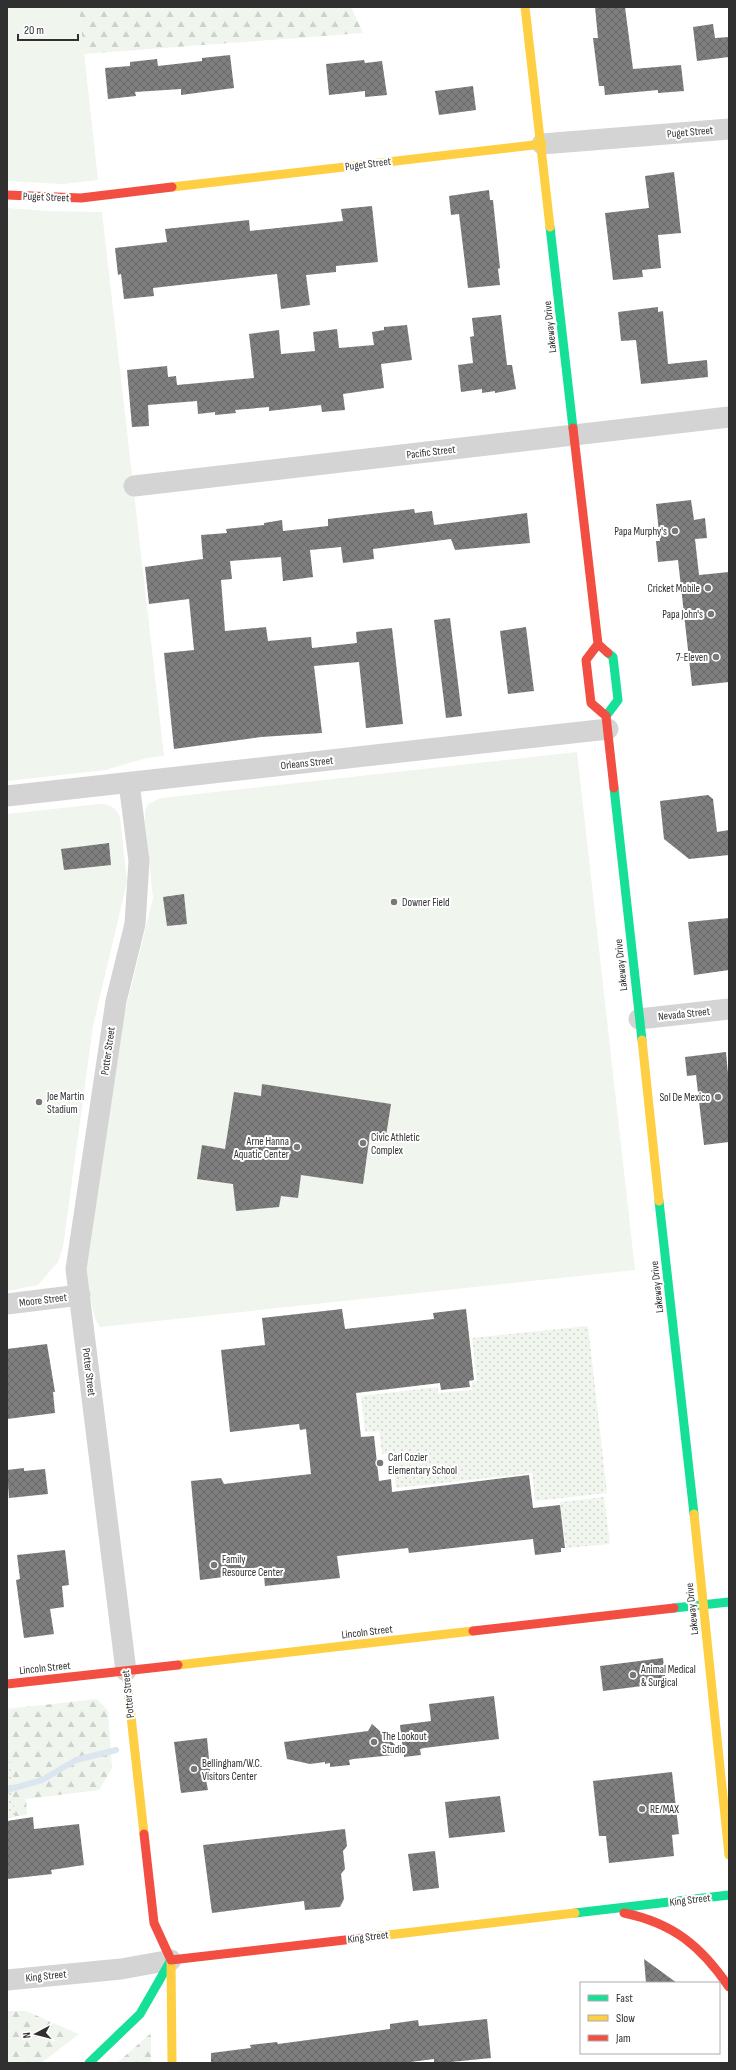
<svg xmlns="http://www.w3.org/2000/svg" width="736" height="2070" font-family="'Sofia Sans Condensed',sans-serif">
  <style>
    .forest { fill: url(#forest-firs) }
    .park { fill: url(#park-dots) }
    .pitch { fill: #f0f5ed }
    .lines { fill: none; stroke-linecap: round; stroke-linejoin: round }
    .stream { stroke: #dbe6f0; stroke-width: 6 }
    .building { fill: url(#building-cross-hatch) }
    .street { stroke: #d4d4d4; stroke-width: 21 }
    .fast { stroke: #16e098; stroke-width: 9 }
    .slow { stroke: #ffcf43; stroke-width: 9 }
    .jam { stroke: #f24e42; stroke-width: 9 }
    .poi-dot { fill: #787878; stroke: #fff; stroke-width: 1.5 }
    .labels { text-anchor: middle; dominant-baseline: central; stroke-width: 4; stroke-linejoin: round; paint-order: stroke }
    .street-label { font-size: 11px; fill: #303030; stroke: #fff }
    .poi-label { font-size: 11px; fill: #303030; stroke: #fff; text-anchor: start }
  </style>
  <defs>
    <pattern id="forest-firs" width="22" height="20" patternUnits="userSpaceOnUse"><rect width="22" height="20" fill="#f0f5ed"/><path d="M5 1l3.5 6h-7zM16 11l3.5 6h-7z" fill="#ced2cc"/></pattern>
    <pattern id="park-dots" width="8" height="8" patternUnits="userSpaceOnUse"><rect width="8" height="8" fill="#f0f5ed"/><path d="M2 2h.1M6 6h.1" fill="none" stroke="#ced2cc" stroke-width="1.8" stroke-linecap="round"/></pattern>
    <pattern id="building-cross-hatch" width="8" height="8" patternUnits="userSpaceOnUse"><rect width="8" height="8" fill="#7f7f7f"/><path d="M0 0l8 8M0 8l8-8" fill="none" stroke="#686868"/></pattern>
  </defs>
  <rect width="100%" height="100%" fill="#fff"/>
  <path class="forest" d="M79,7H351L363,33L84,54Z
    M97,1699L108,1711L112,1768L99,1790L26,1799L27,1815L7,1817V1709Z
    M7,2011H26L79,2034L41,2063H7Z
    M151,2033V2063H117Z"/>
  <path class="park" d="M588,1326L607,1493L535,1501L532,1473L396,1488L392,1453L382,1454L379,1431L365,1432L361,1396L438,1387V1393L472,1390V1382L477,1381L472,1338Z
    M604,1497L610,1544L566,1548L560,1502Z
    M7,1733L15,1817L7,1818Z"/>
  <path class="pitch" d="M7,7H79L98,180L63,184L7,181Z
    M7,208L47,211L102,212L164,756L147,758L105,770L7,781Z
    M577,752L635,1270L100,1327L95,1318L85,1275L124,1016L153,898L145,820V812L148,804L161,798Z
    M99,804C109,803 116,808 120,817L127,882L93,1026L63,1247L58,1262L38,1285L7,1291V814Z"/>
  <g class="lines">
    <path class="stream" d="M7,1790L42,1780L76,1760L116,1750"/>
  </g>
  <path class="building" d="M595,7H625L633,69L681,65L684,91L658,93V90L605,95L604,86H599L593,38H598Z
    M713,24L715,38L729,37V57L697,61L693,27Z
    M230,55L234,88L181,95V89L135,92L136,96L108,99L105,68L130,66V62L157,59L158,66L202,61V58Z
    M364,60L365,63L382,61L387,95L365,97V91L329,95L326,64Z
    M473,86L476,110L439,115L435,91Z
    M674,172L681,233L658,235L661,268L642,270L643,277L613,280L605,213L649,208L645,176Z
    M489,190L490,200H493L500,268L498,269L500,285L468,288L459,214L451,215L449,196Z
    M372,206L378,262L336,266V272L306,275L310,305L281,309L277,274L153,288L154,296L124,299L121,274L118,275L115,248L167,242L165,229L249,220L250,231L343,221L341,209Z
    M658,307V312L663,311L668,364L707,360L708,377L641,384L636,340L621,341L618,312Z
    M501,315L507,365H512L516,389L495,393V391L482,393V389L461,392L458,365L473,363L470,337L474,336L472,318Z
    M407,325L412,360L381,364L384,388L343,394L345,410L322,412L321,405L269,411V407L235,410L236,413L215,415V412L198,414L197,401L148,405L149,426L132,427L127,370L167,366L168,377L176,376L177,385L254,378L249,334L279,330L281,354L315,351L313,332L337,329L339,348L374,345L372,332L384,330V327Z
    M691,500L694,520L705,518L707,538L695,539L699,575L729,572V682L692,686L678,560L658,562L656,541H660L656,504Z
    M414,509L415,513L432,511L434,525L527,513L530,543L455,550L451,539L373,549L374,559L343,563L341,547L310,550L313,577L283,581L281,557L230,561L232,579L221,580L225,631L266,627L268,641L311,637L312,648L357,643L356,632L392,628L403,724L366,728L359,662L314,666L322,733L261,737L174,749L164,653L194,650L189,599L149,604L145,567L203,559L201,535L227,533L226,529L264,525V523L282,520L283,531L328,526V519Z
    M450,618L462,716L446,718L434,620Z
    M526,627L534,691L508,694L500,631Z
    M708,795L713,799L717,832L729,830V855L689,859L664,839L660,801Z
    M109,843L111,865L64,870L61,849Z
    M184,894L187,924L167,926L163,897Z
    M729,918V970L694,975L688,922Z
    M726,1052L729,1085V1142L704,1145L696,1075L687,1076L685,1057Z
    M262,1084L391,1104L386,1136L370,1134L363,1184L301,1175L298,1198L281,1196L279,1207L236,1211L233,1184L197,1179L202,1145L225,1149L234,1092L261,1096Z
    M342,1309L345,1329L434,1319L433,1313L466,1309L474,1380L469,1381L470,1387L441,1390L440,1383L356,1393L361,1437L374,1436L379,1481L391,1479L392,1492L529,1475L533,1508L560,1505L565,1548H561V1552L535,1555L533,1539L409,1553L408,1548L337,1556L340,1578L265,1586L263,1567L231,1570V1576L200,1580L191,1481L221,1478L224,1484L311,1474L306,1429L300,1430L299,1424L230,1432L221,1350L265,1345L262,1318Z
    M47,1344L55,1392H53L55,1413L7,1419V1349Z
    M24,1468V1471L45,1469L48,1494L9,1498L7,1470Z
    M65,1550L69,1585L62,1586L64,1607L50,1609L54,1634L24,1638L16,1580L20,1579L17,1555Z
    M663,1658L666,1683L603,1691L600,1666Z
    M494,1696L499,1739L424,1748L420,1749L421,1755L404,1757V1754L353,1759L349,1760L350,1765L330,1767V1763L325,1764V1762L310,1764L287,1759L284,1742L368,1731L372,1724L403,1752L400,1725L431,1721L429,1704Z
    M207,1738L211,1780H206L208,1790L181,1793L174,1742Z
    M672,1772L679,1834L672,1835L674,1856L609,1863L606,1836H599L593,1781Z
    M500,1796L505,1832L449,1838L445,1802Z
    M33,1817L34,1829L79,1824L84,1865L51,1870L52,1874L7,1879V1821Z
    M345,1829L347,1846L343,1851L345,1869L341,1874L344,1899L340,1907L305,1910L304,1901L212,1913L203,1845Z
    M435,1851L439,1888L413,1891L408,1854Z
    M644,1959L677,1983H646Z
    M487,2019L491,2058L441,2063H434V2059L403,2063H211V2053L251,2048L250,2045L277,2042L278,2044L390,2029V2024L418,2020L419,2026Z"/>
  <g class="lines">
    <path class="street" d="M542,144L729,129
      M134,486L729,417
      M7,796L608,729
      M639,1019L729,1009
      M7,1304L80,1295
      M126,1671L76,1269L116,1001L135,924L139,861L129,783
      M7,1980L121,1969L171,1960"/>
    <path class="fast" d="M550,227L573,428
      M606,716L618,700L613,657L608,653
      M614,788L642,1040
      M659,1201L694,1514
      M674,1608L729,1602
      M575,1913L729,1895
      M89,2063L140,2014L171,1960"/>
    <path class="slow" d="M525,7L550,227
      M172,187L542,144
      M642,1040L659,1201
      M694,1514L729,1855
      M178,1665L473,1631
      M126,1671L144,1834
      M371,1937L575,1913
      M171,1960L172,2063"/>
    <path class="jam" d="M7,195L81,198L172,187
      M573,428L598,644L608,653
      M598,644L586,660L591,703L606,716L614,788
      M473,1631L674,1608
      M7,1684L178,1665
      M144,1834L154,1923L171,1960L371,1937
      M624,1913C673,1923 701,1946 729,1987"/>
  </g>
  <g class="poi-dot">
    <circle cx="675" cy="531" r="4"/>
    <circle cx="708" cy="588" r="4"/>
    <circle cx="711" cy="614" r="4"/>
    <circle cx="716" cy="657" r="4"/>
    <circle cx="394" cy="902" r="4"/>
    <circle cx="718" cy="1097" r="4"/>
    <circle cx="39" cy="1102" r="4"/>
    <circle cx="363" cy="1143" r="4"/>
    <circle cx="297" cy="1147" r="4"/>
    <circle cx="380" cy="1463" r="4"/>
    <circle cx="214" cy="1565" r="4"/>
    <circle cx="633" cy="1675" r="4"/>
    <circle cx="374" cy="1742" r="4"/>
    <circle cx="194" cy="1769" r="4"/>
    <circle cx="642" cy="1809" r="4"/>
  </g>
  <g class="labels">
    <g class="street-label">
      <text transform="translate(690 132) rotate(-5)">Puget Street</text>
      <text transform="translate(368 164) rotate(-7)">Puget Street</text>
      <text transform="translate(46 197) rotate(2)">Puget Street</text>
      <text transform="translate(550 327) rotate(-96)">Lakeway Drive</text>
      <text transform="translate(431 452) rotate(-7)">Pacific Street</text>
      <text transform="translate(307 763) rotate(-6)">Orleans Street</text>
      <text transform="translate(621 965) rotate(-96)">Lakeway Drive</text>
      <text transform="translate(684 1014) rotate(-6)">Nevada Street</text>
      <text transform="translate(108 1051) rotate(-82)">Potter Street</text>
      <text transform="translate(657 1287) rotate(-96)">Lakeway Drive</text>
      <text transform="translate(43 1300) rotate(-7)">Moore Street</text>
      <text transform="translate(89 1372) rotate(83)">Potter Street</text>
      <text transform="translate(692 1609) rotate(-96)">Lakeway Drive</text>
      <text transform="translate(367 1632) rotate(-7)">Lincoln Street</text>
      <text transform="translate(45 1668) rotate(-6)">Lincoln Street</text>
      <text transform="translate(128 1694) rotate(-96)">Potter Street</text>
      <text transform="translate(690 1900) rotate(-7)">King Street</text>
      <text transform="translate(368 1937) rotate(-7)">King Street</text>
      <text transform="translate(46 1976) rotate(-6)">King Street</text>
    </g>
    <g class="poi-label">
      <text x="667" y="531" text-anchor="end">Papa Murphy's</text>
      <text x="700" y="588" text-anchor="end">Cricket Mobile</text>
      <text x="703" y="614" text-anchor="end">Papa John's</text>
      <text x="708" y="657" text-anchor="end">7-Eleven</text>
      <text x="402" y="902">Downer Field</text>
      <text x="47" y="1096">Joe Martin<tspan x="47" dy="13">Stadium</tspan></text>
      <text x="710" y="1097" text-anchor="end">Sol De Mexico</text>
      <text x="371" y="1137">Civic Athletic<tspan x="371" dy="13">Complex</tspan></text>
      <text x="289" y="1141" text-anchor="end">Arne Hanna<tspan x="289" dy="13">Aquatic Center</tspan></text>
      <text x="388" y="1457">Carl Cozier<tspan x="388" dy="13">Elementary School</tspan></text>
      <text x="222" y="1559">Family<tspan x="222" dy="13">Resource Center</tspan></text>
      <text x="641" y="1669">Animal Medical<tspan x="641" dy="13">&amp; Surgical</tspan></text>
      <text x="382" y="1736">The Lookout<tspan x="382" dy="13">Studio</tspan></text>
      <text x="202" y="1763">Bellingham/W.C.<tspan x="202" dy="13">Visitors Center</tspan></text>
      <text x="650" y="1809">RE/MAX</text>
    </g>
  </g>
  <rect width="736" height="2070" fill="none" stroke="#303030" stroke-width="16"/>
  <rect x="580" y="1982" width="140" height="72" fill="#ffffff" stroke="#acacac"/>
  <rect x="588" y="1995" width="20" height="6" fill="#16e098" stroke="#acacac"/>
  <text x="616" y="2002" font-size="12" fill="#303030">Fast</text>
  <rect x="588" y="2015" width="20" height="6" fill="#ffcf43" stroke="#acacac"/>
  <text x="616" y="2022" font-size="12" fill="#303030">Slow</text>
  <rect x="588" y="2035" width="20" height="6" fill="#f24e42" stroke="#acacac"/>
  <text x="616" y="2042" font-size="12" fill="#303030">Jam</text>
  <g transform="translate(36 2034) rotate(263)" stroke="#ffffff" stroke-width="3" paint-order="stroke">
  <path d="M0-3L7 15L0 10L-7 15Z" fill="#303030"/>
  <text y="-6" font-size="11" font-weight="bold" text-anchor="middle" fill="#303030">N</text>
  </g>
  <path d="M18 34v6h60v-6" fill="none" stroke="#303030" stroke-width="2"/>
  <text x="24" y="34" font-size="12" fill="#303030" stroke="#ffffff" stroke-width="3" paint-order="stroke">20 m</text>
</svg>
